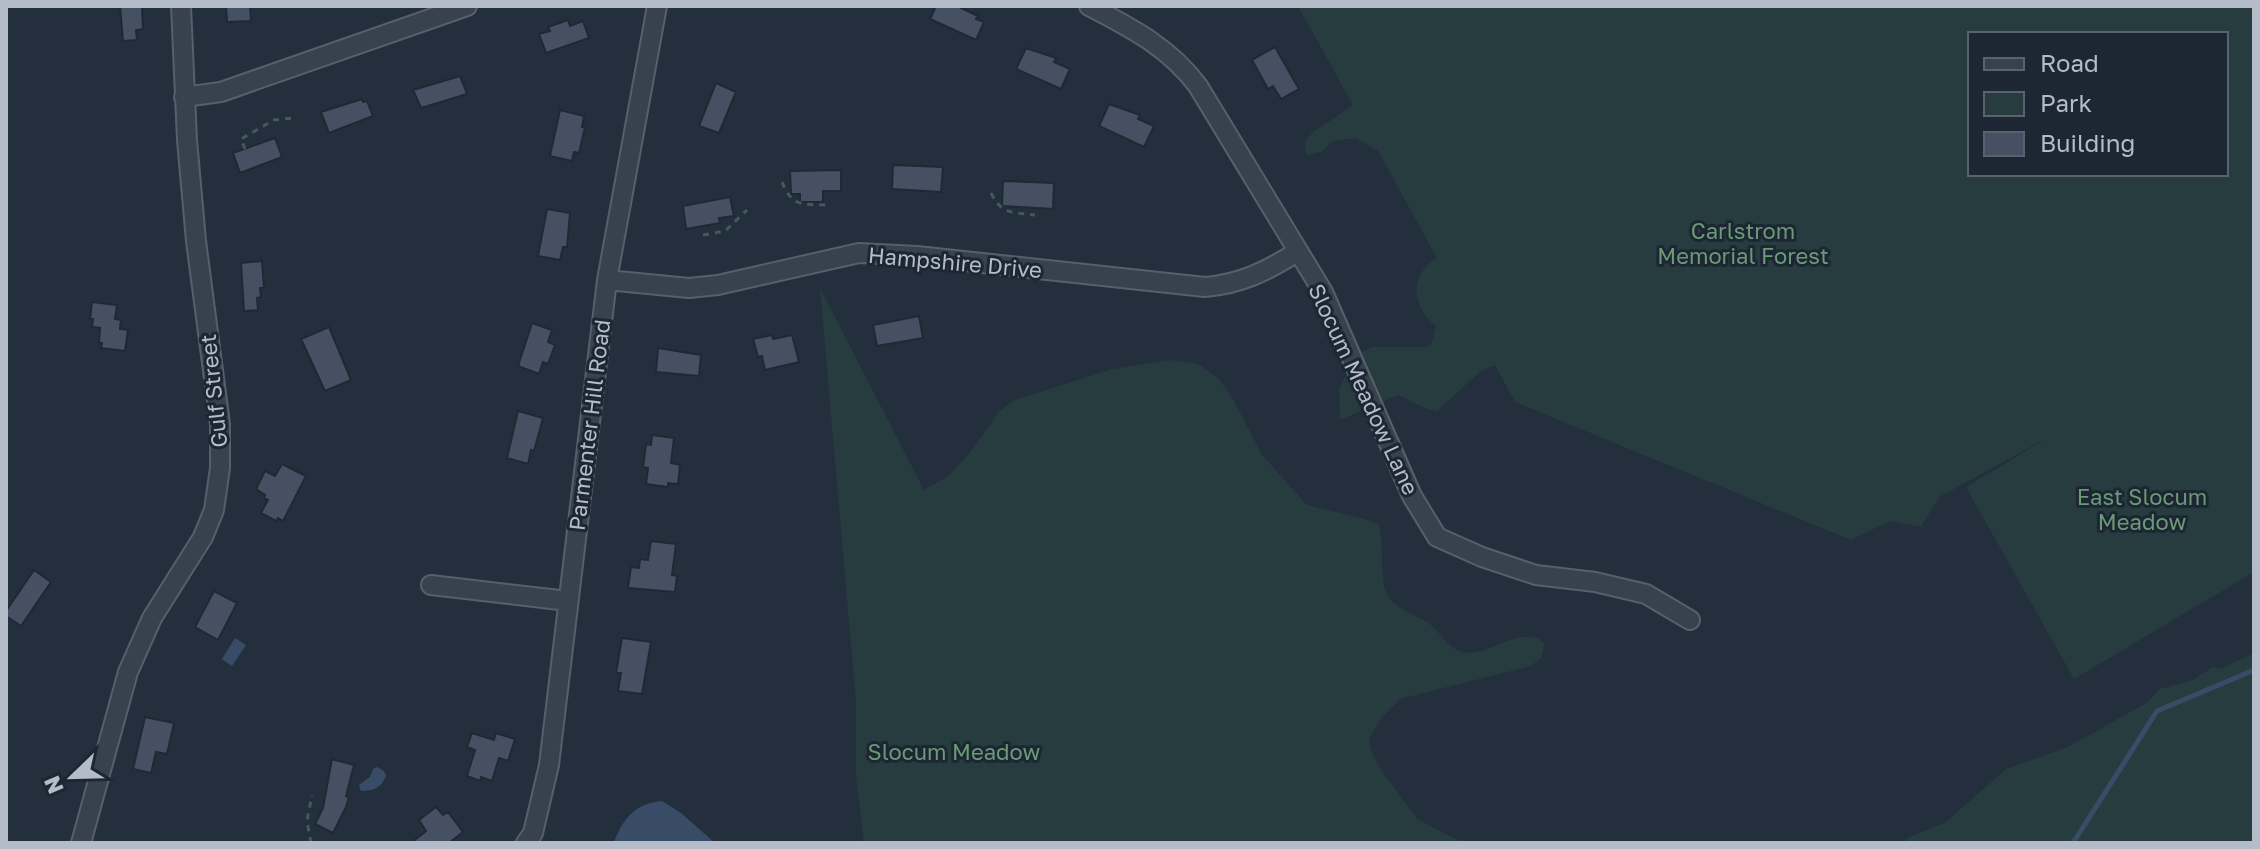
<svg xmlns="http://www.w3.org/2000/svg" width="2260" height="849" font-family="'Golos Text',sans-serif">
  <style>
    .green { fill: #263c3f; fill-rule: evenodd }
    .water { fill: #394c67 }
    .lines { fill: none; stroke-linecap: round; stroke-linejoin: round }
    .stream { stroke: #394c67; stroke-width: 5 }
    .building { fill: #455162; stroke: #1f2835; stroke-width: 2 }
    .street-casing { stroke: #565f6c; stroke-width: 22 }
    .path { stroke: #44595c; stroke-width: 3; stroke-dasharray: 6 6; stroke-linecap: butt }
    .street { stroke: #38414e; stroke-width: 18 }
    .labels { text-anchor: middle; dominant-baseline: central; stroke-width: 6; stroke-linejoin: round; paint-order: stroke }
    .park-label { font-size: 22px; fill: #6b9a76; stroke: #1d2633 }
    .street-label { font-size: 22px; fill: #b4bcc9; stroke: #1d2633 }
  </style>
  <rect width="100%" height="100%" fill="#242f3e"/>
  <path class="green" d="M1298,6H2254V572L2074,679L1966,487L2049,437L1939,497L1921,527L1890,521L1851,540L1515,402L1495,365L1482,370L1437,411C1422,410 1412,399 1397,395L1340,420L1339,390L1356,355L1372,347H1427L1432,342L1436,326C1412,307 1408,275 1437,258L1378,151L1356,138L1333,141L1321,152L1306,155L1305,142L1312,133L1353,105ZM1970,34H2226V174H1970Z
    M820,288L924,490L947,477L968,455L999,412L1012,401L1112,369L1170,360L1198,364L1217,377L1232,397L1262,455L1307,505L1365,519L1379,525C1384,545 1380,576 1386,592C1391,607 1413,614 1425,621C1439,628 1446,648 1462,652C1490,658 1521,623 1545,643L1541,658L1531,666L1400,699L1381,718L1369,739L1371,750L1380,768L1417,819L1463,843H864L856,777V702Z
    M2254,653V843H1904L1910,837L1946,822L2006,769L2070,746L2148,702L2160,689L2193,680L2213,667L2220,669Z"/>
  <path class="water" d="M235,638L246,645L232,666L222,659Z
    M377,767L384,771L386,776C381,788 373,791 361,791L359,785L370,777L373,769Z
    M662,801L681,813L715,843H614C622,819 636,803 662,801Z"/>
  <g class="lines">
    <path class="stream" d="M2073,843L2157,711L2254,670"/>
  </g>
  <path class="building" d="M120,6H142L143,29L136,30L137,40L123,41Z
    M226,6H250L251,21L227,22Z
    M936,6H957L978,16L976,19L984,22L976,40L930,19Z
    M568,20L570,26L583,21L589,38L546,53L539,34L550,31L548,27Z
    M1275,47L1299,89L1281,99L1273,86L1268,89L1252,60Z
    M1026,48L1056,58L1054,62L1070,69L1061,89L1016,69Z
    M460,76L467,94L421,108L413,90Z
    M716,83L736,92L719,133L699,126Z
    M362,99L363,102L367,101L373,116L329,133L321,112Z
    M1109,104L1140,115L1138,119L1154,126L1144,147L1099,126Z
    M560,110L584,116L582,127H585L579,153L574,152L572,161L550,156Z
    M275,138L282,157L240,173L233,153Z
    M893,165L943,167L941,192L892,189Z
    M841,170V191H823V202H800V194H791L790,171Z
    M1003,181L1054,183L1053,209L1002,206Z
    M730,197L734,216L719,218L720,223L686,229L683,206Z
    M547,209L570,213L567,247H563L560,260L538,256Z
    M262,261L264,288H260L261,297L257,298L258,310L244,311L241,263Z
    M92,302L117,305L115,319L121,320L120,329L128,330L125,351L101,348L102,343H99L100,328L92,327L93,319H90Z
    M919,316L923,338L877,346L873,325Z
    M532,323L552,330L548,342L555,345L548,364L543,362L539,374L518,366Z
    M329,327L351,380L325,391L301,339Z
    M772,335L773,339L792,335L799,362L765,370L762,356L758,357L753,339Z
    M658,348L701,355L699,376L656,372Z
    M518,411L543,418L534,451L531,450L528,464L507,458Z
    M652,435L674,438L671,463L680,465L678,484L668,483V487L646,484L648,468L643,467L646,444L651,445Z
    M282,464L306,476L283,521L278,518L276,521L261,513L268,500L264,498L265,495L256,489L265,471L275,476Z
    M651,541L676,544L672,575L677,576L675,592L628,588L631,567L639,568L640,559L648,560Z
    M34,570L51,582L21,626L6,616V611Z
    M214,591L237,603L218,640L195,627Z
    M622,638L651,642L642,694L618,691L621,673H616Z
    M145,717L174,723L167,754L156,752L151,773L133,769Z
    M472,733L494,740L496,733L515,739L508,761L499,758L492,781L481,777L480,781L467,776L475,750L467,747Z
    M332,759L354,765L346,796L349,797L346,807L333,833L315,824L323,808Z
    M436,807L443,815L448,812L463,832L449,843H411L426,831L419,820Z"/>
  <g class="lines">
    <g class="street-casing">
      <path id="street" d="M1089,6C1131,28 1169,47 1198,86L1323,292L1412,496L1437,537L1482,557L1536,575L1595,582L1646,594L1690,620
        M184,97L221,92L467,6
        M607,280L689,288L718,285L859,253L917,256L1205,287C1241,284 1267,271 1297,252
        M431,585L568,601
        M81,843L128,672L152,618L203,537L214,510L220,468V424L196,241L187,140L181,6
        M526,843L533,833L549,765L607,280L657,6"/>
    </g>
    <path class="path" d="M245,149L241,139L274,120L293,118
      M782,182C792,207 802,204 826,205
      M991,193C1002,215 1012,212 1035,215
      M703,235L725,231L747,210
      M311,843L307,821L312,795"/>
    <use href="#street" class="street"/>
  </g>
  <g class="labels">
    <g class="park-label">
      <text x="1743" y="230">Carlstrom<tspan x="1743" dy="25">Memorial Forest</tspan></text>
      <text x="2142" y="496">East Slocum<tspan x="2142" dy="25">Meadow</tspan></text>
      <text x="954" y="751">Slocum Meadow</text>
    </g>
    <g class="street-label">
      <text transform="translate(955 262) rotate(5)">Hampshire Drive</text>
      <text transform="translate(1364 389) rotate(65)">Slocum Meadow Lane</text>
      <text transform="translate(213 391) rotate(-96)">Gulf Street</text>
      <text transform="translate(589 425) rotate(-83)">Parmenter Hill Road</text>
    </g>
  </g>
  <rect width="2260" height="849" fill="none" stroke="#b4bcc9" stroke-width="16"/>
  <rect x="1968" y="32" width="260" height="144" fill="#1d2633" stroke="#59626f" stroke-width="2"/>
  <rect x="1984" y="58" width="40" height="12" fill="#38414e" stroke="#59626f" stroke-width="2"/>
  <text x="2040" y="72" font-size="24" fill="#b4bcc9">Road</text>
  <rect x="1984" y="92" width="40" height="24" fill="#263c3f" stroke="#59626f" stroke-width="2"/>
  <text x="2040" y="112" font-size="24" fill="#b4bcc9">Park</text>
  <rect x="1984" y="132" width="40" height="24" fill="#455162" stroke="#59626f" stroke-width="2"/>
  <text x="2040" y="152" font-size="24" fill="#b4bcc9">Building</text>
  <g transform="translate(72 777) rotate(247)" stroke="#1d2633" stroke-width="6" paint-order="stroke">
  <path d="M0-6L14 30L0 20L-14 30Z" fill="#b4bcc9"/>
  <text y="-12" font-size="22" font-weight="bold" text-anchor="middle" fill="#b4bcc9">N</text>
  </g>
</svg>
